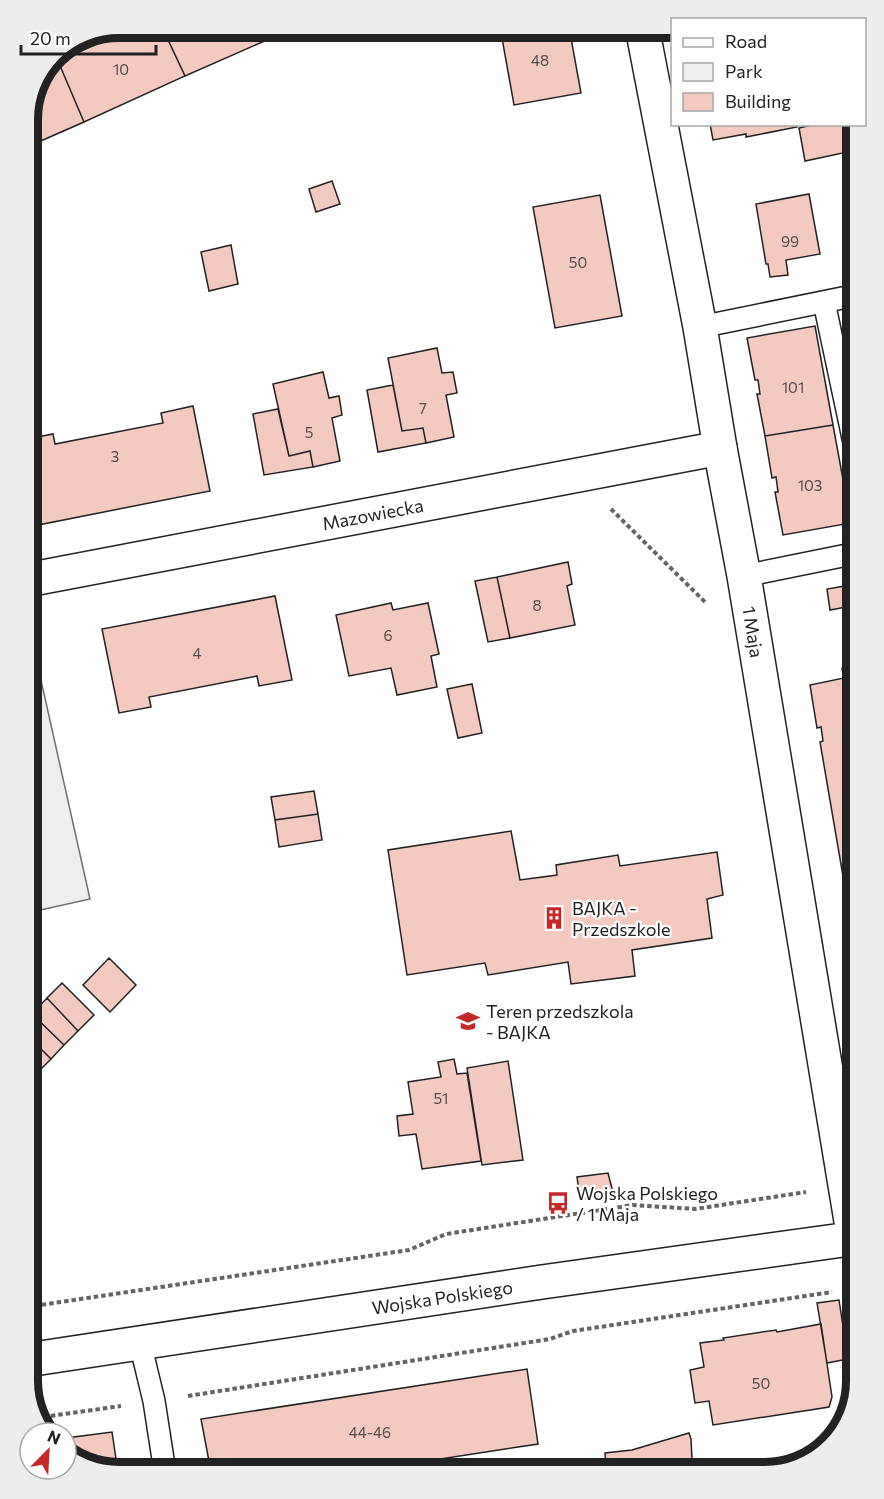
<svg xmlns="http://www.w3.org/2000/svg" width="884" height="1499" font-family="Commissioner,sans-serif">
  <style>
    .green { fill: #eee; stroke: #6f6f6f; stroke-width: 1.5 }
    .building { fill: #f3c9c0; stroke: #222; stroke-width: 1.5 }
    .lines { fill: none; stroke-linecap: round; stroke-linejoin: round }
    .lane-casing { stroke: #222; stroke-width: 24 }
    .street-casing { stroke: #222; stroke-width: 36 }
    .primary-casing { stroke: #222; stroke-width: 36 }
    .path { stroke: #646464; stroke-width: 4; stroke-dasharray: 4.5 3; stroke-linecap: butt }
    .lane { stroke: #fff; stroke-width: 21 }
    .street { stroke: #fff; stroke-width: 33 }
    .primary { stroke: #fff; stroke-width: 33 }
    .labels { text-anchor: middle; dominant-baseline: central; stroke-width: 4.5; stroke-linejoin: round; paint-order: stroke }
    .number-label { font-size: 15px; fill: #564c4a }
    .street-label { font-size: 18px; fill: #222; stroke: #fff }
    .poi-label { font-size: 18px; fill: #222; stroke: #fff; text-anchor: start }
    .rim { fill: none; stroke: #222; stroke-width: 8 }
  </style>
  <rect width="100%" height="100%" fill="#fff"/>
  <path class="green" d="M36,658L90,899L27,913V660Z"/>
  <path class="building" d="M135,27H162L185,76L84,122L58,61Z
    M162,27H272L276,36L185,76Z
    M272,27H295L276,36Z
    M500,27H569L581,93L514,105Z
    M58,61L84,122L27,147V113L49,65Z
    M710,124H796L797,127L746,137V134L713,140Z
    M816,124H857V150L805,161L799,128Z
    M332,181L340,204L316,212L309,189Z
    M809,194L820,254L786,260L788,275L770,277L768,264H766L756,204Z
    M600,195L622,316L555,328L533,207Z
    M231,245L238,284L209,291L201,252Z
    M815,326L833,425L765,436L757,394H760L758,380H755L747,338Z
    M437,348L442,373L453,372L457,393L446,395L454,437L426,443L423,428L402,431L388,358Z
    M323,372L329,398L339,396L342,415L332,418L340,461L313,467L310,451L289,456L273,384Z
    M393,385L402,431L423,428L426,443L378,452L367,390Z
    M193,406L210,491L38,525L27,469V439L53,434L55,444L163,423L161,413Z
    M278,409L289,456L310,451L313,467L264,475L253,414Z
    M833,425L851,523L783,535L775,492H778L776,477L772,478L765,436Z
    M568,562L572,584L567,586L575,625L510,638L497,577Z
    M497,577L510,638L488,642L475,581Z
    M857,584V605L830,610L827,589Z
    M275,596L292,680L259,686L257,676L149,697L151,707L119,713L102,629Z
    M391,603L393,610L428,603L439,654L431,656L437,687L397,695L391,668L349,676L336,615Z
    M857,665V957L853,937L856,936L854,922L851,923L820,742L823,741L821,727L817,728L810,685L844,678L842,668Z
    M472,684L482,733L458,738L447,689Z
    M314,791L318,814L275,820L271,797Z
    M318,814L322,840L279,847L275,820Z
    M511,831L520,880L557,875L556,865L618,855L620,866L717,852L723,895L707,899L712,938L632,950L635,976L571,984L568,962L488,975L485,963L407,975L388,850Z
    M109,958L136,985L110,1012L83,985Z
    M62,983L94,1015L78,1031L47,998Z
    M47,998L78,1031L64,1045L32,1014Z
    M32,1014L64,1045L51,1059L27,1035V1018Z
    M27,1035L51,1059L39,1071L27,1059Z
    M27,1059L39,1071L27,1083Z
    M454,1059L457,1074L467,1073L481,1161L422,1169L416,1134L399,1136L397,1116L413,1114L408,1082L441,1077L438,1062Z
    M508,1061L523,1160L482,1165L467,1068Z
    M608,1173L614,1196L580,1199L577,1177Z
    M839,1300L848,1359L827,1363L817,1303Z
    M821,1324L832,1397L829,1407L713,1425L709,1401L695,1403L690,1370L704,1367L700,1343L724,1340L723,1338L776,1330L777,1332Z
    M527,1369L538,1444L356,1472H211L201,1419Z
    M112,1432L118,1472H113L66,1455V1438Z
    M689,1433L691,1439L692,1459L651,1472H606L605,1453L632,1450Z"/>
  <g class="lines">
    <g class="lane-casing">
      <path id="lane" d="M824,302L857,457
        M700,327L857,295
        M744,576L857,553
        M854,1239L857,1268
        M140,1343L154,1401L165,1472"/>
    </g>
    <g class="street-casing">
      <g id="street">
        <path id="s1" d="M642,27L700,327L720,448L744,576L854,1239"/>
        <path id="s2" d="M27,580L720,448"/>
      </g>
    </g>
    <g class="primary-casing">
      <g id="primary">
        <path id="s3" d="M27,1360L542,1282L857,1238"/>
      </g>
    </g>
    <path class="path" d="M611,509L706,603
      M27,1307L409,1250L446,1234L633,1205L695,1209L806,1192
      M188,1396L550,1339L573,1331L832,1292
      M36,1418L121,1406"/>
    <use href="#lane" class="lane"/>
    <use href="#street" class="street"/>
    <use href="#primary" class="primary"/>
  </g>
  <defs>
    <g id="building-bare" transform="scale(1.8)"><path d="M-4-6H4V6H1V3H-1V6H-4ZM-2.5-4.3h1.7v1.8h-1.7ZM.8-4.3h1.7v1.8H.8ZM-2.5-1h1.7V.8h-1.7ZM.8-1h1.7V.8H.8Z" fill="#c62828" stroke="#fff" stroke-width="2.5" paint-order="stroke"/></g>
    <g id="school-bare" transform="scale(1.8)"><path d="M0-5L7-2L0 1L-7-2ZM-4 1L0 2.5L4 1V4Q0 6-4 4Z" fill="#c62828" stroke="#fff" stroke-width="2.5" paint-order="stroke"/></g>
    <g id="bus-bare" transform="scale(1.8)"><path d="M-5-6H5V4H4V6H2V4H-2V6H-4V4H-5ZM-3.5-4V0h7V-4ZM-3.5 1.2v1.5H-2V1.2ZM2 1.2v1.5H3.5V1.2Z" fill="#c62828" stroke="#fff" stroke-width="2.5" paint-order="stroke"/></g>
  </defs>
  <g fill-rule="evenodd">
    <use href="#building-bare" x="554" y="918"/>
    <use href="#school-bare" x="468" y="1021"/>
    <use href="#bus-bare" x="558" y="1203"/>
  </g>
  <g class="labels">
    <g class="number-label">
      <text x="540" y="60">48</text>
      <text x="121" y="69">10</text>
      <text x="790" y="241">99</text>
      <text x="578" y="262">50</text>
      <text x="793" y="387">101</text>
      <text x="423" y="408">7</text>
      <text x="309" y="432">5</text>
      <text x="115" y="456">3</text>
      <text x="810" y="485">103</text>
      <text x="537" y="605">8</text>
      <text x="388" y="635">6</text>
      <text x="197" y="653">4</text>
      <text x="441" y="1098">51</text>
      <text x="761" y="1383">50</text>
      <text x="370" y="1432">44-46</text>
    </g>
    <g class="street-label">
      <text stroke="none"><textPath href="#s2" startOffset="352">Mazowiecka</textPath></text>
      <text stroke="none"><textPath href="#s1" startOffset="615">1 Maja</textPath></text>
      <text stroke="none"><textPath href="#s3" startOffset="420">Wojska Polskiego</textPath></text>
    </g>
    <g class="poi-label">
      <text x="572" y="908">BAJKA -<tspan x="572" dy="21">Przedszkole</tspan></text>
      <text x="486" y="1011">Teren przedszkola<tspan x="486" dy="21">- BAJKA</tspan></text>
      <text x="576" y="1193">Wojska Polskiego<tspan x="576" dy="21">/ 1 Maja</tspan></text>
    </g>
  </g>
  <path d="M0 0H884V1499H0ZM119 38H765A81 81 0 0 1 846 119V1381A81 81 0 0 1 765 1462H119A81 81 0 0 1 38 1381V119A81 81 0 0 1 119 38Z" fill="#ededed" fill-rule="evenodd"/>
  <path class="rim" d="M119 38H765A81 81 0 0 1 846 119V1381A81 81 0 0 1 765 1462H119A81 81 0 0 1 38 1381V119A81 81 0 0 1 119 38Z"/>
  <rect x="671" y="18" width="195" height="108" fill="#ffffff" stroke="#a7a7a7" stroke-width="1.5"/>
  <rect x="683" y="38" width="30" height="9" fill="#ffffff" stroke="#a7a7a7" stroke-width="1.5"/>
  <text x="725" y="48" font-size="18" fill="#222222">Road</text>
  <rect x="683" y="63" width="30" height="18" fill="#eeeeee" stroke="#a7a7a7" stroke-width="1.5"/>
  <text x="725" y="78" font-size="18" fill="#222222">Park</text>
  <rect x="683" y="93" width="30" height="18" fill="#f3c9c0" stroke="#a7a7a7" stroke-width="1.5"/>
  <text x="725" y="108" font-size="18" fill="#222222">Building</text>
  <g transform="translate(48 1451) rotate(24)"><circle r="28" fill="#ffffff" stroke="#a7a7a7" stroke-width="1.5"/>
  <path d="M0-4.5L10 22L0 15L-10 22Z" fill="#c62828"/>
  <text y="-9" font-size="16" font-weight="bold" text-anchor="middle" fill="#222222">N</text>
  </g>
  <path d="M21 45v9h135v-9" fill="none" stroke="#222222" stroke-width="3"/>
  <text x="30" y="45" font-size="18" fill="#222222" stroke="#ffffff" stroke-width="4.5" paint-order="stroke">20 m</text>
</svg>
